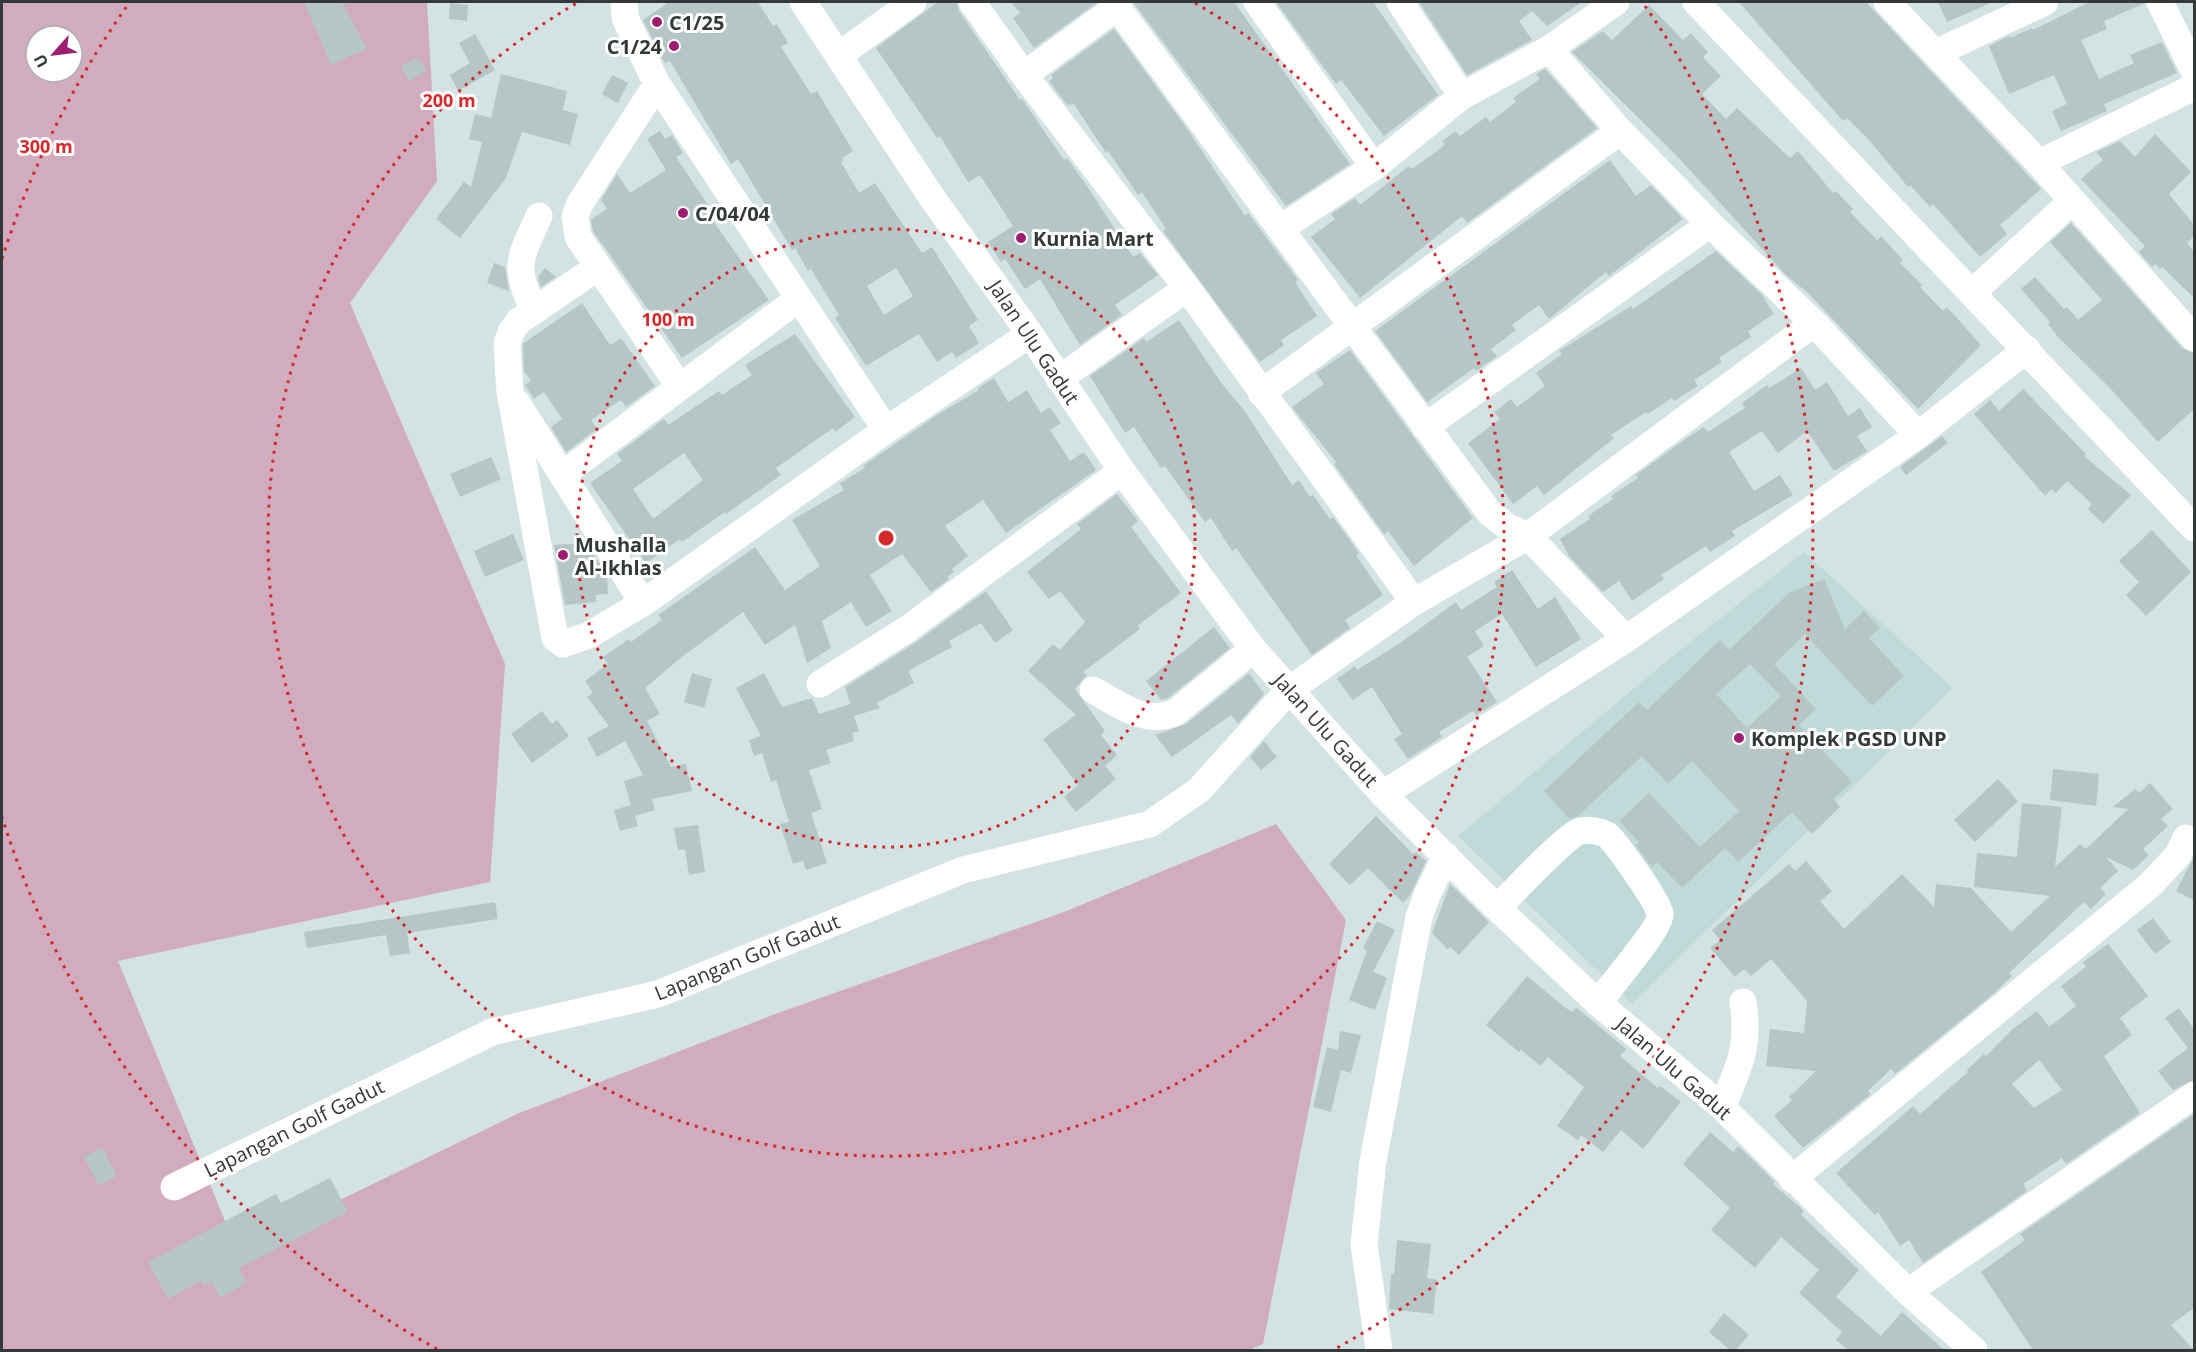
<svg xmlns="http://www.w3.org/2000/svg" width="2196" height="1352" font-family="'Open Sans',sans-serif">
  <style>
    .built { fill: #c0d9d9 }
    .green { fill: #d1abbe; fill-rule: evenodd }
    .building { fill: #b6c5c5; fill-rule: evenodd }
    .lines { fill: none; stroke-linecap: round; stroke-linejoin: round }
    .minor { stroke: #fff; stroke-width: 27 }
    .ring { fill: none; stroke: #d62828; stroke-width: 3; stroke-dasharray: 3 6 }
    .poi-dot { fill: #9e1d71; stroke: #fff; stroke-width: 2 }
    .labels { text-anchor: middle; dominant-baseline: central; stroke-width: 6; stroke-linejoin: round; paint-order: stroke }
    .poi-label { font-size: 20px; font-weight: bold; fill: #333939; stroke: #fff; text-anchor: start }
    .street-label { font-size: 20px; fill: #333939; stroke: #fff }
    .centre { fill: #d62828; stroke: #fff; stroke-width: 3 }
    .ring-label { font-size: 18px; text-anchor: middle; font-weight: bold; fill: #d62828; stroke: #fff; stroke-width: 6; stroke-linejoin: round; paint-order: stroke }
  </style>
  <rect width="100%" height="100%" fill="#d3e2e2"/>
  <path class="built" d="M1804,552L1953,688L1632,1004L1458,836L1669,659Z"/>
  <path class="green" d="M2,2H427L437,181L350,303L505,664L490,882L118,961L237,1250L517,1114L778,1013L1064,912L1276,824L1346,920L1263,1344L1249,1350H2ZM36,36H72V72H36Z"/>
  <path class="building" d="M304,2H342L367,49L331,65Z
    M669,2H758L773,26L777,24L788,43L781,47L811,94L817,91L853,151L842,158L844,160L841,162L859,193L875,183L922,253L932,247L978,320L969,326L979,343L956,358L952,352L937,362L919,334L866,366L835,318L839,315L811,269L808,271L795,248L792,250L738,159L731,164L670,61L665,63L662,58L643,20ZM896,268L913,296L884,315L867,286Z
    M938,2H957L959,11L1020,100L1022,99L1064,160L1067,158L1087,186L1133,257L1140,253L1158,275L1115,305L1122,315L1080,345L1040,279L1025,289L1005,259L1001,262L988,242L1013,226L980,175L968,182L940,136L937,138L876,48Z
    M1011,2H1098L1034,48L1013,18L1020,13Z
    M1133,2H1234L1350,164L1286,206Z
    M1276,2H1373L1438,95L1384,136L1341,80L1336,84Z
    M1419,2H1582L1547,26L1532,11L1519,21L1532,40L1467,75Z
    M1739,2H1866L2041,189L2000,225L2007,234L1980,257L1933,204L1930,207L1910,185L1908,187L1868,139L1847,118L1843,121Z
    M1938,2H1993L1947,22Z
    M2089,2L2145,3L2104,21L2107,29L2081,40L2099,79L2134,63L2130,55L2162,42L2177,73L2104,104L2107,111L2061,131L2052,111L2067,104L2054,75L2009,94L1989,46L2009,36L2010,38L2032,28L2033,30Z
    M450,3L468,5L467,21L449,19Z
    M1649,5L1683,40L1691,33L1708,52L1703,57L1721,76L1702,94L1726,119L1737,108L1790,158L1798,151L1833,193L1836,191L1853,209L1850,212L1877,240L1881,236L1903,260L1900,263L1922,285L1920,287L1943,311L1947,307L1981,345L1918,409L1808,293L1786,275L1678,157L1572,52L1603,31L1612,40Z
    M1114,29L1188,130L1245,216L1248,213L1298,280L1295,282L1317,316L1281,340L1284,345L1260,362L1163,231L1166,229L1142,192L1138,195L1108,151L1106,153L1074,104L1067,105L1049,81L1053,78L1051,75Z
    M475,34L495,70L458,91L450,75L470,63L459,43Z
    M418,57L426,71L409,81L401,67Z
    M1545,69L1597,128L1467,223L1462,216L1360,298L1311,237L1335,219L1331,214L1355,198L1360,205L1409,166L1412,169L1445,145L1442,141L1456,131L1460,136L1486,117L1490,122L1516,102L1513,98L1540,79L1536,74Z
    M501,74L567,91L563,110L578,114L570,145L522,132L506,178L460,238L436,219L464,182L471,187L482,142L469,139L475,114L491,118Z
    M612,75L628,83L618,103L602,94Z
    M660,131L665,139L672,135L683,153L676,157L712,211L708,214L769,300L682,358L593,231L591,220L607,209L601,200L617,174L630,193L666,170L647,139Z
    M2155,134L2191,172L2169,194L2194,225V236L2187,243L2194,252V298L2162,267L2160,269L2155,264L2152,267L2139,252L2145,246L2081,179L2103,160L2096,152L2120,141L2135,157Z
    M1610,160L1636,196L1651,185L1683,219L1609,276L1606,272L1549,319L1539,305L1512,325L1516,330L1491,349L1497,356L1476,371L1474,368L1427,402L1375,331Z
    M2071,223L2182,348L2194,353V409L2158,442L2109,387L2058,337L2048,324L2050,322L2021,289L2035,277L2064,309L2067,307L2078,320L2102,300L2050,242Z
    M1716,251L1762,295L1774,314L1748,331L1751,337L1719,358L1722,362L1694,380L1698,386L1674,401L1672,398L1648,414L1646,412L1611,435L1614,438L1544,495L1537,486L1513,504L1468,443L1500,419L1494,412L1511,399L1517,407L1545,386L1536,373L1562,354L1559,351L1631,306L1633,309Z
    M494,263L505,267L509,291L487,283Z
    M545,268L556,277L541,287L538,277Z
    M582,303L610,345L621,338L655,386L626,407L621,400L591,420L597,429L566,452L551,427L562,419L544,392L534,399L525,385L531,381L524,371L523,346L524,343Z
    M1179,320L1222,384L1244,410L1292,485L1299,480L1310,497L1313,495L1330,519L1333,517L1359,553L1356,555L1383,595L1345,620L1350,628L1312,655L1236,548L1232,551L1211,518L1205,522L1165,466L1161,468L1134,427L1125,433L1090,376L1144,338L1146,342Z
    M795,334L855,417L835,432L833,428L776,468L781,475L726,514L725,512L682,542L680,539L646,563L590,483L622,461L617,454L664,419L668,425L719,391L722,395L752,375L745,365ZM684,453L703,480L653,519L633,489Z
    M1350,350L1473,518L1414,566L1388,531L1384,534L1334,464L1336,462L1292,407L1324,384L1316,373Z
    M1801,368L1815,390L1827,382L1848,416L1860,408L1872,427L1857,436L1867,451L1834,471L1807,431L1778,453L1762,431L1729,452L1754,491L1780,475L1793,495L1732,531L1735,536L1710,552L1706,546L1661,575L1664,579L1632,601L1619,581L1603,592L1569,556L1560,539L1590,519L1588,516L1613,499L1611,496L1638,478L1636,475L1684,440L1704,427L1708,432L1745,408L1742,403L1767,385L1769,388Z
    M994,378L1008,402L1027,390L1041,413L1050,407L1061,423L1050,430L1070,461L1084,452L1096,470L1006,533L983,500L945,526L968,556L952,569L954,572L947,577L949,579L931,592L902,554L870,575L892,611L866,627L851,602L822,621L831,648L807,663L795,625L765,645L743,612L683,656L645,688L660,714L647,721L671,767L686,764L692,791L652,799L655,810L635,816L638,826L620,831L614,810L631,805L624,781L643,775L625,741L597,757L587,738L609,726L587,697L593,693L585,681L608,664L603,657L629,639L631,642L662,620L658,615L755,547L785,590L820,566L792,520L844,490L840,483L865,468L863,466L937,415L979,390L978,388Z
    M2023,389L2086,454L2084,456L2131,495L2103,524L2088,509L2092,504L2067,481L2056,493L2051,489L2045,496L1974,414L1990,400L1999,411Z
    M1942,436L1948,443L1906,475L1900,467Z
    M491,457L501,479L460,497L450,474Z
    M1117,494L1138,521L1131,527L1181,593L1138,625L1140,629L1083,672L1087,675L1075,689L1105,731L1101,735L1117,755L1105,766L1116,779L1076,812L1064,797L1078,785L1043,739L1076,715L1028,671L1053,644L1060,650L1085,622L1060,591L1049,599L1027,572L1081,529L1077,524Z
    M2152,530L2191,572L2146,616L2126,595L2139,582L2119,561Z
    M513,534L524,560L485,577L474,551Z
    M586,543L607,575L608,594L596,595V602L565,605L554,545Z
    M1512,570L1538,609L1555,597L1581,639L1536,667L1502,614L1475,631L1484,646L1467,657L1497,702L1476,715L1473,711L1439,732L1442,737L1408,759L1394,739L1402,734L1372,687L1353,700L1337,679L1355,666L1357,670L1403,641L1456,602L1461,610L1497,587L1494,582Z
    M1824,579L1845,629L1864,611L1880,628L1869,638L1904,676L1872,706L1805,634L1774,664L1816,709L1799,725L1852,782L1833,799L1840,807L1812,834L1792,812L1738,862L1725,848L1682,888L1657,862L1652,867L1636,845L1639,842L1619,821L1649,793L1700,847L1739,811L1692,761L1668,784L1642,756L1579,815L1570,819L1544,791L1639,702L1647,710L1720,640L1729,650L1789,593ZM1750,664L1781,696L1747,728L1716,694Z
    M986,591L1013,630L995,643L981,623L949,641L952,647L908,671L914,683L877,703L880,708L854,716L845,687L915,643Z
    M1214,627L1230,648L1168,698L1161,700L1146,681Z
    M692,673L712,679L704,708L684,702Z
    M764,673L782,707L812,698L819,714L850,704L859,731L852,733L854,741L826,750L831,763L809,770L822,809L811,813L827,863L806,870L803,861L793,864L780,824L789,822L776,780L771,782L762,753L754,756L749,740L761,736L736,688Z
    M1249,673L1264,694L1238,724L1231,715L1172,757L1155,735L1186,724Z
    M542,711L552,724L557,720L569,736L532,763L511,734Z
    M1264,741L1277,757L1261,770L1250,757Z
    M2053,769L2099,774L2096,806L2050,800Z
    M1998,779L2018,801L1975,842L1954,820Z
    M2150,783L2173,809L2161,819L2168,826L2143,849L2149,855L2133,870L2106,857L2118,871L2100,888L2106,894L2091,909L2084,902L2009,973L2012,976L1992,995L1895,1074L1891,1069L1868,1091L1871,1094L1803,1148L1774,1116L1792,1100L1789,1097L1816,1071L1766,1066L1770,1029L1804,1033L1807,1001L1771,959L1751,976L1744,969L1735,977L1710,948L1720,940L1712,930L1789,864L1795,871L1806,861L1832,891L1820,901L1844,929L1902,874L1934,907L1936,884L1971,888L2011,932L2050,896L1974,887L1977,853L2017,857L2022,803L2062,807L2055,867L2080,844L2086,849L2128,809L2113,807L2135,789L2139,793Z
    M1376,816L1413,854L1416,852L1426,861L1410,896L1403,903L1368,868L1350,885L1329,864Z
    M698,825L705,872L689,875L685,849L678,850L674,828Z
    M2194,857V900L2176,891Z
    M1450,884L1489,922L1459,955L1450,947L1448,950L1432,933Z
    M495,902L498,919L407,933L410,953L390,956L386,935L307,948L304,932Z
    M2153,918L2171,942L2155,954L2137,930Z
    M1377,921L1395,930L1373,972L1387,978L1375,1010L1349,1000L1367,951L1363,948Z
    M2108,944L2148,996L2120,1018L2132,1035L2104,1056L2140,1113L2066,1164L2062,1158L2023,1184L2027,1191L1923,1263L1909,1240L1900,1246L1878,1212L1875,1215L1836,1173L1913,1106L1920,1114L1968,1072L1967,1070L1984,1054L1986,1056L2014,1028L2037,1011L2049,1027L2076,1006L2061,986L2086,967L2083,962ZM2039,1060L2062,1090L2034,1108L2012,1084Z
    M1527,976L1563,1006L1572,1012L1576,1007L1626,1049L1620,1056L1658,1088L1660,1086L1681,1102L1643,1149L1621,1130L1603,1152L1581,1135L1578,1140L1557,1126L1584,1087L1548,1057L1541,1066L1521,1050L1519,1052L1486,1025Z
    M2179,1008L2194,1029V1080L2173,1090L2158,1071L2188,1048L2165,1018Z
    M1340,1031L1361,1035L1351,1073L1341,1070L1331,1112L1313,1107L1327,1047L1338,1050Z
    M2194,1114V1308L2171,1325L2194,1350H2033L1981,1272L2025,1240L2020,1234Z
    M1710,1132L1733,1152L1738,1146L1753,1160L1775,1182L1773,1184L1804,1211L1801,1215L1859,1270L1836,1297L1881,1336L1902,1312L1944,1350H1848L1836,1340L1842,1332L1799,1293L1819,1270L1781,1237L1755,1268L1711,1230L1730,1208L1683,1164Z
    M102,1147L117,1176L99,1186L84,1157Z
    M330,1178L348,1212L239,1268L247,1283L220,1298L212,1282L204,1286L201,1281L168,1299L148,1262L276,1194L281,1203Z
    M1397,1240L1431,1244L1427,1278L1437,1280L1433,1314L1389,1309L1391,1274H1394Z
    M1724,1313L1749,1335L1736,1350H1730L1709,1332Z"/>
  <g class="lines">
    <path class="minor" d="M624,2L625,18L657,84L579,205L575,217L578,237L680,387
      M803,2L933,199L1030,334L1122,471L1253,649L1383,794L1497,908L1598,1003L1722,1107L1908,1292L1974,1350
      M1257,2L1374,167
      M1400,2L1462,96
      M1696,2L2194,528
      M1887,2L2039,163L2194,338
      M2160,2L2194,71
      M1549,49L1616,2
      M1936,53L2045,2
      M839,55L913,2
      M1024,75L1117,7L1489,512L1506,526L1528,536L1626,639
      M657,84L886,430
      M2039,163L2194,87
      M1281,228L1374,167L1462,96L1549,49L1620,131L1710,224L1814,323L1918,435
      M598,267L519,321L511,332L507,344L510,392L555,638L563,644L589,635L643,603L886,430L1030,334
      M1973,292L2072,201
      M534,311C513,265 519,260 539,216
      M1059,379L1187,288
      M1261,393L1620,131
      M517,403L643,603
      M1425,427L1710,224
      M562,475L798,299
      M1414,602L1528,536L1814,323
      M820,684L906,630L1122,471
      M1093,690C1118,704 1147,726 1176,712L1253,649
      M1383,794L1626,639L1918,435L2027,349
      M1497,908C1512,894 1565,836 1580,831C1588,829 1600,831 1607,835C1615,841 1660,904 1660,914C1661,928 1609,988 1598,1003
      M1722,1107C1739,1068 1750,1046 1743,1002
      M1792,1179L2150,885L2178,855L2186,838
      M174,1187L492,1032L658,994L963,870L1150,824L1199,790L1289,690L1414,602L1187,288L1024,75L972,2
      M1908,1292L2194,1095
      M1379,1350L1364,1244L1373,1161L1419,917L1427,895L1446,856"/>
  </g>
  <g class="ring">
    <circle cx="886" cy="538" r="309"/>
    <path d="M1195 3A618 618 0 1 1 577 3"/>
    <path d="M437 1349A927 927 0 0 1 2 817M2 259A927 927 0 0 1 127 6M1645 6A927 927 0 0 1 1335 1349"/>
  </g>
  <g class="poi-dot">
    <circle cx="657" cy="22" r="6"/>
    <circle cx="674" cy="46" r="6"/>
    <circle cx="683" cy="213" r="6"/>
    <circle cx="1021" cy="238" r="6"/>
    <circle cx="563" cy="555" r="6"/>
    <circle cx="1739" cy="738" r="6"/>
  </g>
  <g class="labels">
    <g class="poi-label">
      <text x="669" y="22">C1/25</text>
      <text x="662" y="46" text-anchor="end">C1/24</text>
      <text x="695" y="213">C/04/04</text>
      <text x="1033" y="238">Kurnia Mart</text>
      <text x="575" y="544">Mushalla<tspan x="575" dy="23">Al-Ikhlas</tspan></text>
      <text x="1751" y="738">Komplek PGSD UNP</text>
    </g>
    <g class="street-label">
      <text transform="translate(1034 342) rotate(56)">Jalan Ulu Gadut</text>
      <text transform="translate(1326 730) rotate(48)">Jalan Ulu Gadut</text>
      <text transform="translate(747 957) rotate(-22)">Lapangan Golf Gadut</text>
      <text transform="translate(1674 1068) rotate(41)">Jalan Ulu Gadut</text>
      <text transform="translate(294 1128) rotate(-26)">Lapangan Golf Gadut</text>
    </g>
  </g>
  <circle cx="886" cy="538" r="9" class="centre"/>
  <g class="ring-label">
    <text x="449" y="107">200 m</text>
    <text x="46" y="153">300 m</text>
    <text x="668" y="326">100 m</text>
  </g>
  <rect width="2196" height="1352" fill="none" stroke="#333939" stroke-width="6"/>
  <g transform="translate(54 54) rotate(242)"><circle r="28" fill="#ffffff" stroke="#adb0b0" stroke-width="1.5"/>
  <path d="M0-4.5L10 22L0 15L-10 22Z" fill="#9e1d71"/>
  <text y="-9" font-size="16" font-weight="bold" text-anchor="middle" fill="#333939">U</text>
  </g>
</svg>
